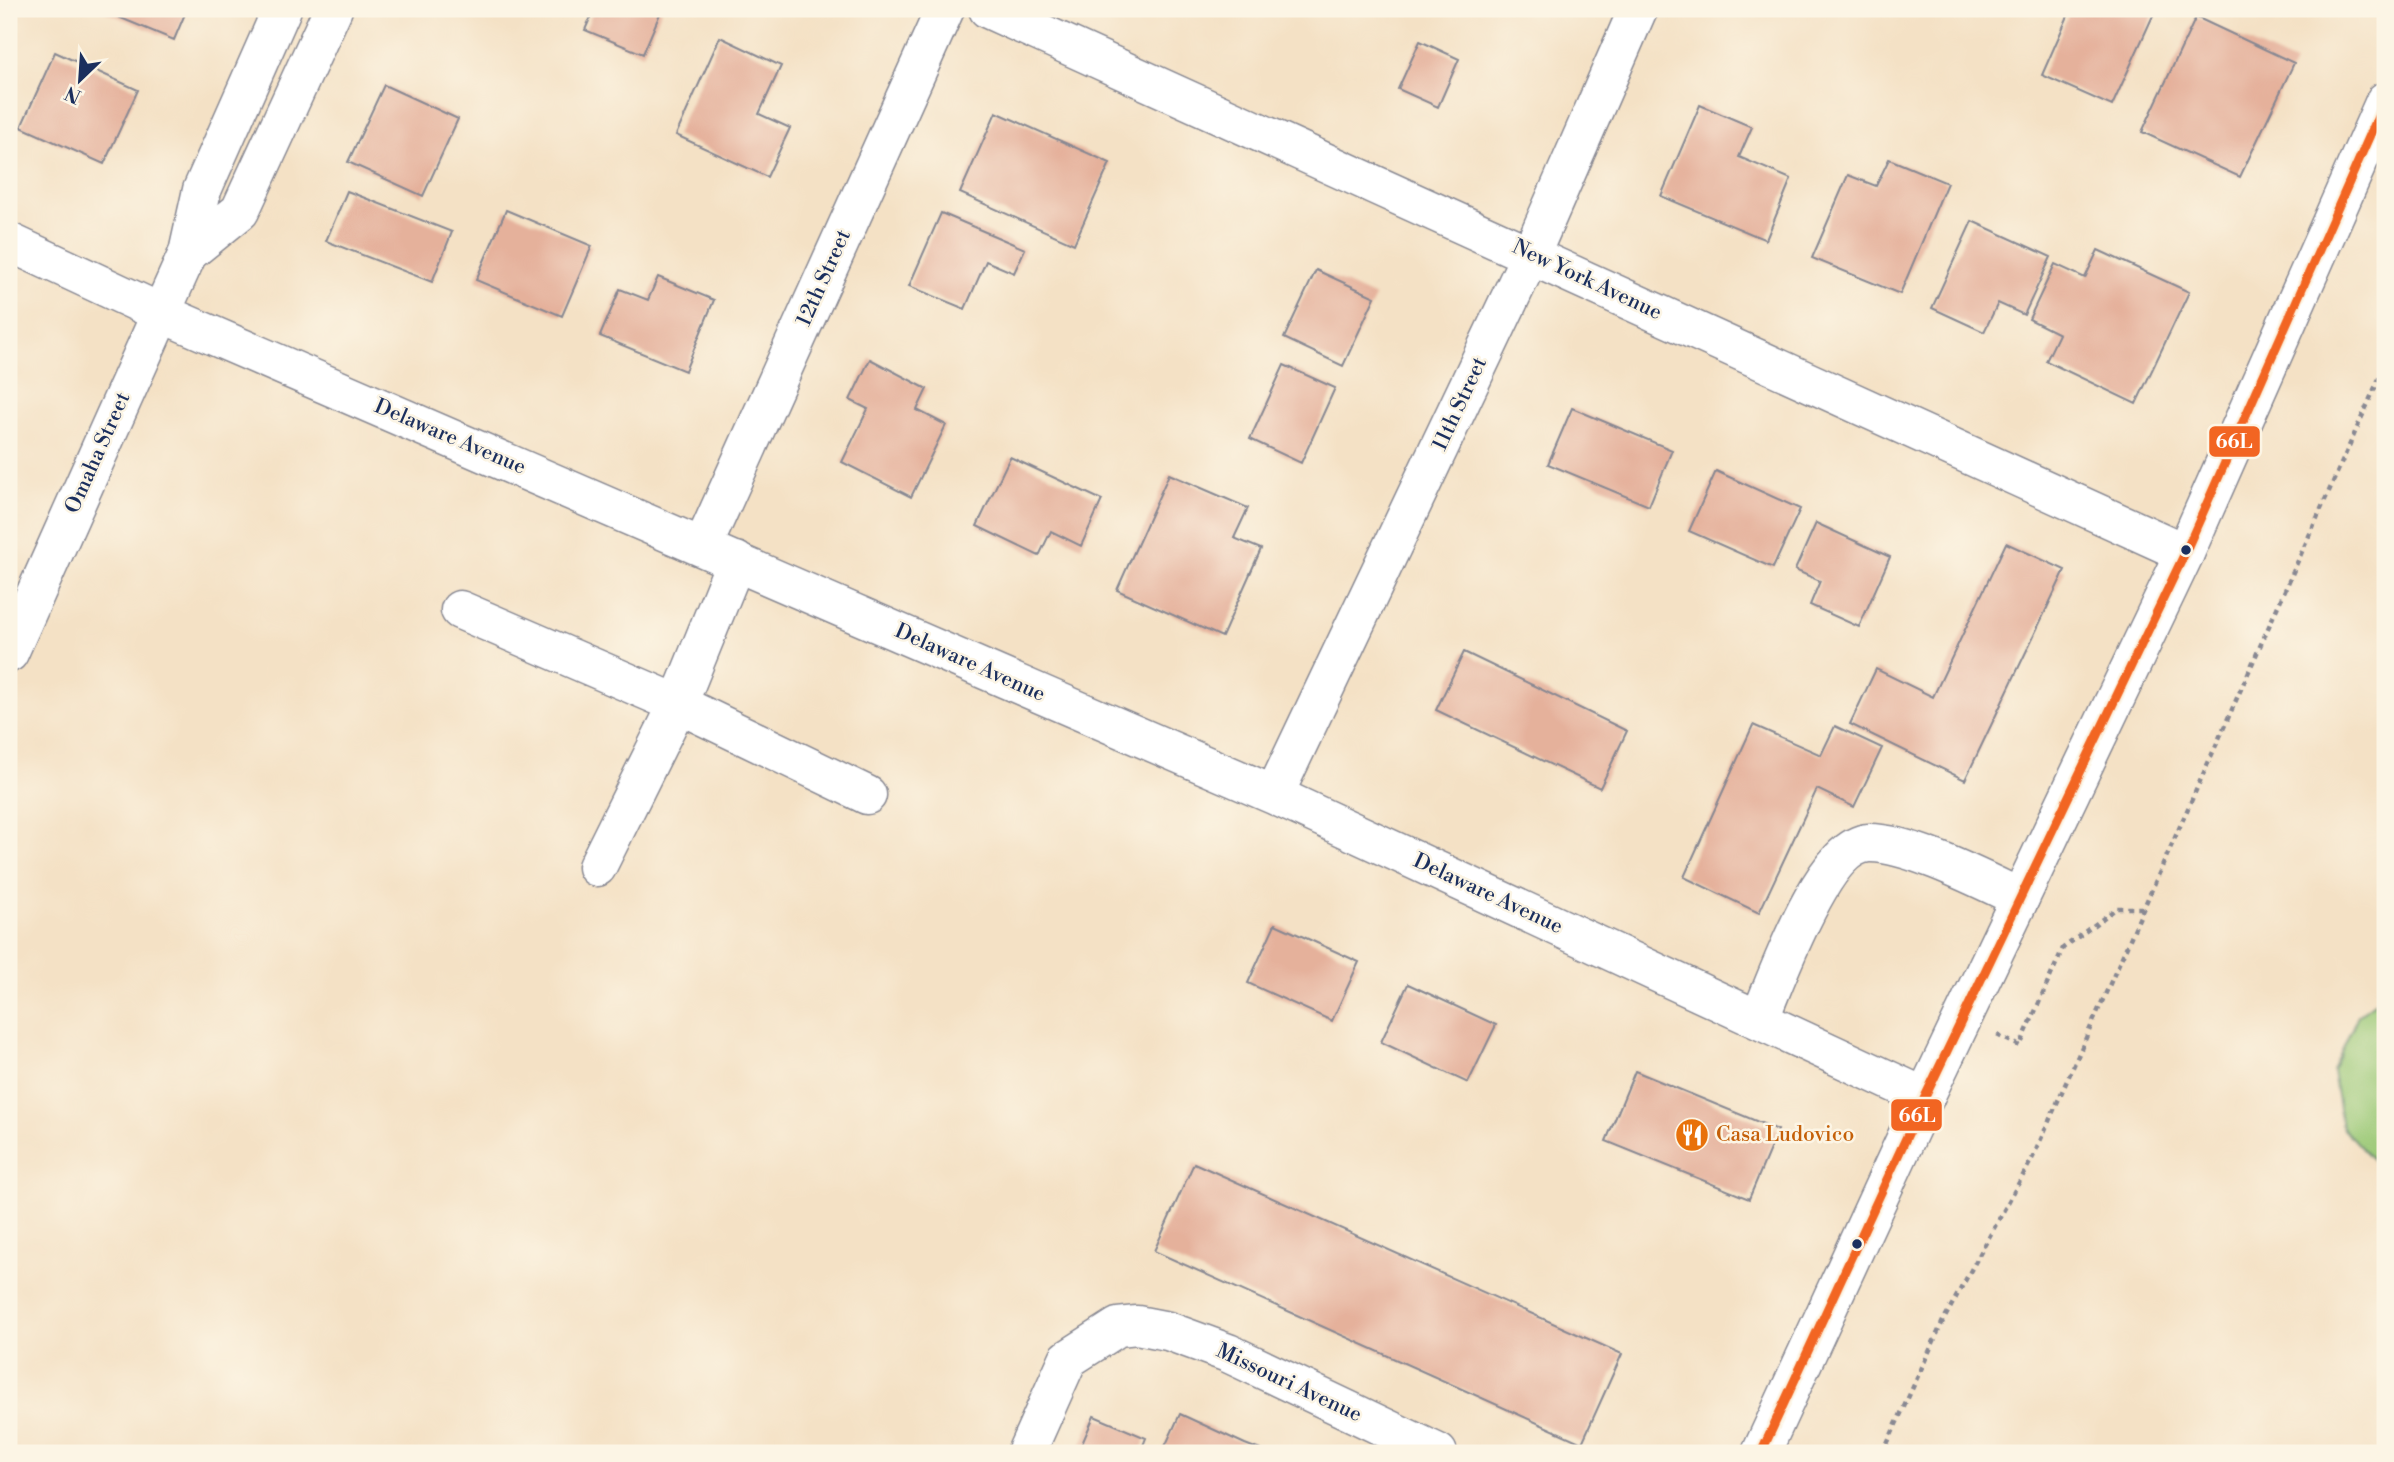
<svg xmlns="http://www.w3.org/2000/svg" width="2394" height="1462" font-family="'Libre Bodoni',serif">
  <style>
    .green { fill: #9bc977; stroke: #5b7c6a; stroke-width: 2 }
    .building { fill: #e5b19b }
    .lines { fill: none; stroke-linecap: round; stroke-linejoin: round }
    .minor-casing { stroke: #888892; stroke-width: 41 }
    .major-casing { stroke: #888892; stroke-width: 41 }
    .path { stroke: #888892; stroke-width: 4.5; stroke-dasharray: 5 5; stroke-linecap: butt }
    .minor { stroke: #fff; stroke-width: 38 }
    .major { stroke: #fff; stroke-width: 38 }
    .bus-1-casing { stroke: #fcf5e5; stroke-width: 14 }
    .bus-1 { stroke: #f26522; stroke-width: 9 }
    .bus-dot { fill: #1b2f5e; stroke: #fcf5e5; stroke-width: 2.5 }
    .labels { text-anchor: middle; dominant-baseline: central; stroke-width: 5; stroke-linejoin: round; paint-order: stroke }
    .street-label { font-size: 21px; fill: #1b2f5e; stroke: #fcf5e5 }
    .food-label { font-size: 21px; fill: #c56008; stroke: #fcf5e5; text-anchor: start }
    .line-badge { stroke: #fcf5e5; stroke-width: 2.5 }
    .badge-label { font-size: 19px; text-anchor: middle; font-weight: bold; fill: #fff }
  </style>
  <rect width="100%" height="100%" fill="#fcf5e5"/>
  <filter id="ink" filterUnits="userSpaceOnUse"><feTurbulence type="fractalNoise" baseFrequency=".0143" numOctaves="2"/><feDisplacementMap in="SourceGraphic" scale="14" xChannelSelector="R" yChannelSelector="G"/><feConvolveMatrix kernelMatrix="1 2 1 2 8 2 1 2 1" color-interpolation-filters="sRGB"/></filter>
  <filter id="wash" filterUnits="userSpaceOnUse"><feTurbulence type="fractalNoise" baseFrequency=".00686" numOctaves="4" result="noise"/><feDisplacementMap in="SourceGraphic" scale="28" xChannelSelector="R" yChannelSelector="G"/><feGaussianBlur stdDeviation="1.57" result="paint"/><feColorMatrix in="noise" values="0 0 0 0 0 0 0 0 0 0 0 0 0 0 0 0 0 1.4 0 .05"/><feComposite in="paint" operator="in"/></filter>
  <g filter="url(#wash)">
    <rect width="100%" height="100%" fill="#f4e1c5"/>
    <path class="green" d="M2385,995V1174L2342,1127L2333,1071L2358,1015Z"/>
    <g id="blocks">
      <path class="building" d="M99,9H187L174,40Z
        M594,9H662L643,54L585,30Z
        M2071,9H2156L2112,106L2042,75Z
        M2196,17L2294,63L2240,177L2142,132Z
        M720,37L781,66L759,114L790,128L767,177L676,135Z
        M1420,41L1459,59L1438,107L1398,89Z
        M55,52L138,90L104,164L21,127Z
        M384,85L458,119L423,196L348,162Z
        M1700,105L1752,127L1739,157L1791,179L1766,240L1661,196Z
        M996,112L1110,163L1074,244L960,193Z
        M1889,159L1947,183L1900,294L1812,258L1848,175L1876,186Z
        M347,191L452,232L432,282L326,241Z
        M506,210L592,246L562,316L476,280Z
        M941,213L1025,249L1014,273L986,261L965,309L909,286Z
        M1972,221L2051,257L2024,315L1998,303L1984,332L1932,308Z
        M2098,250L2189,292L2136,404L2046,361L2059,334L2029,319L2055,264L2085,278Z
        M1316,270L1375,297L1343,366L1284,338Z
        M658,277L714,300L685,371L600,336L620,289L648,300Z
        M870,359L927,389L917,410L946,425L911,497L842,462L868,409L850,400Z
        M1284,365L1335,388L1301,463L1250,439Z
        M1572,408L1672,450L1649,506L1548,464Z
        M1010,457L1102,500L1081,546L1051,531L1039,556L977,526Z
        M1716,471L1800,509L1773,568L1689,531Z
        M1169,474L1248,508L1234,538L1261,549L1222,637L1117,590Z
        M1816,523L1890,557L1859,627L1810,605L1820,581L1795,570Z
        M2006,543L2065,570L1965,780L1850,724L1876,669L1933,697Z
        M1464,652L1627,731L1600,788L1436,710Z
        M1753,725L1821,755L1835,726L1882,748L1854,807L1817,789L1759,913L1684,877Z
        M1275,924L1359,962L1332,1021L1248,983Z
        M1408,984L1496,1025L1468,1083L1381,1042Z
        M1635,1071L1778,1130L1749,1199L1606,1141Z
        M1194,1163L1622,1354L1582,1443L1154,1251Z
        M1180,1414L1245,1444L1268,1453H1162Z
        M1094,1416L1146,1438L1140,1453H1078Z"/>
    </g>
  </g>
  <g filter="url(#ink)">
    <use href="#blocks" fill-opacity="0" stroke="#888892" stroke-width="2"/>
    <g class="lines">
      <g class="minor-casing">
        <path id="minor" d="M988,9L2185,553
          M9,242L161,313L1274,795L1925,1097
          M188,253L240,211L333,9
          M703,546L945,9
          M460,610L678,704L867,795
          M9,653L188,253L202,190L282,9
          M1274,795L1531,254L1638,9
          M597,867L678,704L736,561
          M1759,1020C1776,981 1822,845 1869,843C1908,842 1984,881 2020,898
          M1026,1453L1068,1359L1118,1327L1137,1325L1168,1331L1228,1353L1438,1453"/>
      </g>
      <g class="major-casing">
        <path id="major" d="M1761,1453L1925,1097L2185,553L2385,101"/>
      </g>
      <path class="path" d="M1997,1035L2020,1046L2063,948L2117,908H2144
        M1883,1453L1943,1321L2033,1157L2385,365"/>
      <use href="#minor" class="minor"/>
      <use href="#major" class="major"/>
      <g class="bus-1-casing">
        <path id="bus-1" d="M1761,1453L1925,1097L2185,553L2385,101"/>
      </g>
      <use href="#bus-1" class="bus-1"/>
    </g>
  </g>
  <defs>
    <g id="restaurant-disc" transform="scale(1.75)"><circle r="9.5" fill="#e8710a" stroke="#fcf5e5"/><path d="M-5-6h1v4h1v-4h1v4h1v-4h1v5L-1.5 .5V6h-2V.5L-5-1ZM5-6V6H3V1.5H1.5Q1.5-4 5-6Z" fill="#fff"/></g>
  </defs>
  <g fill-rule="evenodd">
    <use href="#restaurant-disc" x="1692" y="1135"/>
  </g>
  <g class="bus-dot">
    <circle cx="2186" cy="550" r="6"/>
    <circle cx="1857" cy="1244" r="6"/>
  </g>
  <g class="labels">
    <g class="street-label">
      <text transform="translate(824 278) rotate(-66)">12th Street</text>
      <text transform="translate(1587 280) rotate(25)">New York Avenue</text>
      <text transform="translate(1460 404) rotate(-65)">11th Street</text>
      <text transform="translate(450 437) rotate(23)">Delaware Avenue</text>
      <text transform="translate(98 453) rotate(-66)">Omaha Street</text>
      <text transform="translate(970 663) rotate(24)">Delaware Avenue</text>
      <text transform="translate(1488 894) rotate(25)">Delaware Avenue</text>
      <text transform="translate(1289 1383) rotate(25)">Missouri Avenue</text>
    </g>
    <g class="food-label">
      <text x="1716" y="1135">Casa Ludovico</text>
    </g>
  </g>
  <g class="line-badge">
    <rect x="2208" y="425" width="53" height="33" rx="7" fill="#f26522"/>
    <rect x="1890" y="1098" width="53" height="34" rx="7" fill="#f26522"/>
  </g>
  <g class="badge-label">
    <text x="2234" y="448">66L</text>
    <text x="1917" y="1122">66L</text>
  </g>
  <rect width="2394" height="1462" fill="none" stroke="#fcf5e5" stroke-width="35"/>
  <g transform="translate(80 80) rotate(205)" stroke="#fcf5e5" stroke-width="5" paint-order="stroke">
  <path d="M0-5L12 26L0 18L-12 26Z" fill="#1b2f5e"/>
  <text y="-10" font-size="19" font-weight="bold" text-anchor="middle" fill="#1b2f5e">N</text>
  </g>
</svg>
